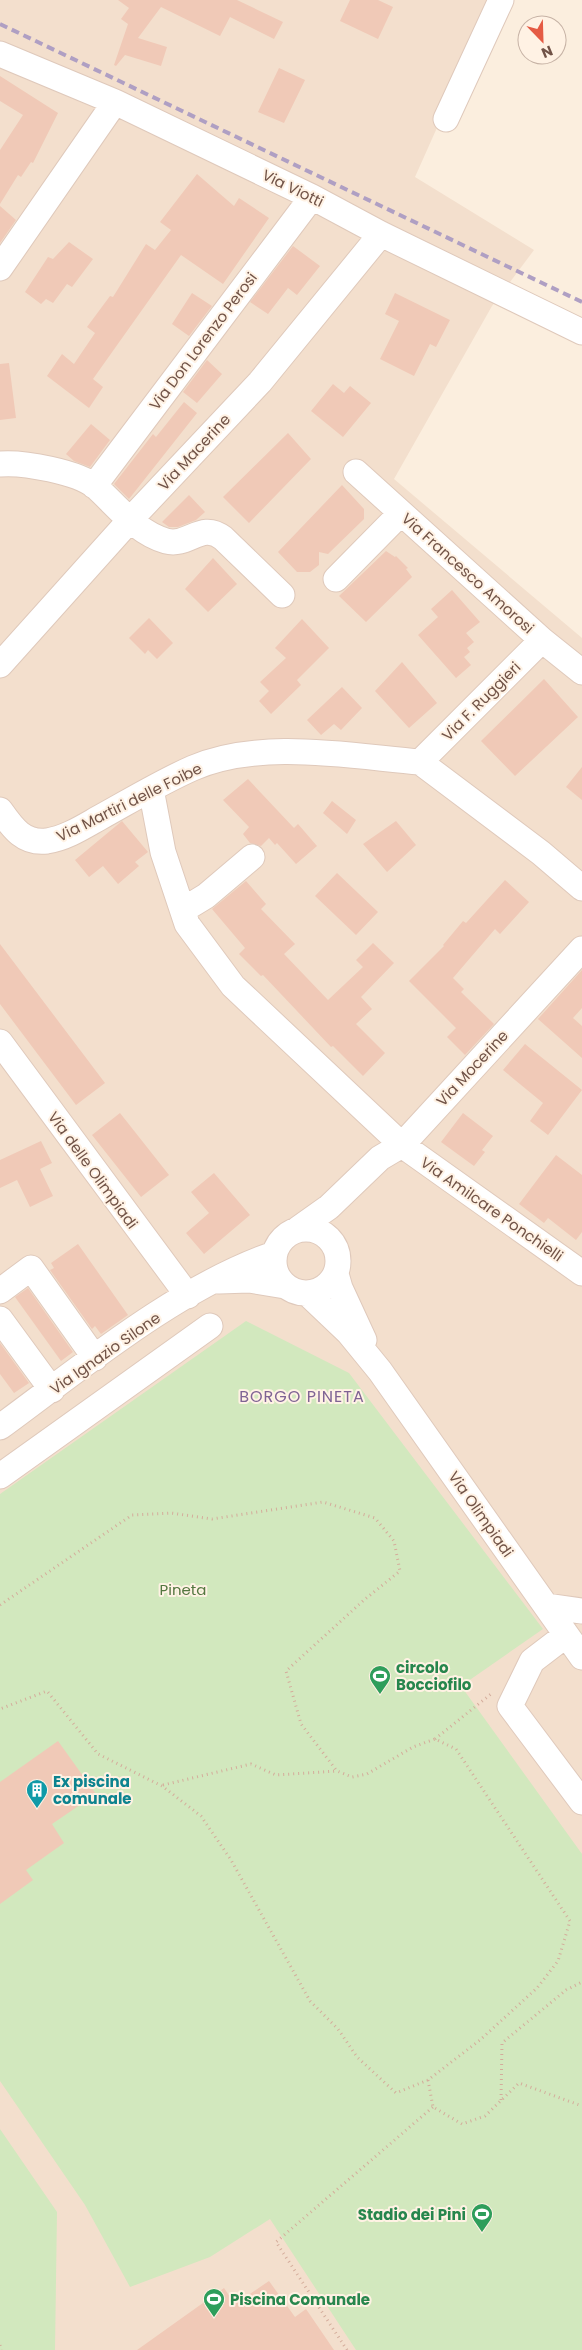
<svg xmlns="http://www.w3.org/2000/svg" width="582" height="2350" font-family="Poppins,sans-serif">
  <style>
    .residential { fill: #f3dfcd }
    .green { fill: #d2e8be }
    .building { fill: #f0c9b7 }
    .lines { fill: none; stroke-linecap: round; stroke-linejoin: round }
    .minor-casing { stroke: #dfc9bb; stroke-width: 27 }
    .path { stroke: #d4ac9b; stroke-width: 3; stroke-dasharray: 1 4; stroke-linecap: butt }
    .minor { stroke: #fff; stroke-width: 25 }
    .rail { stroke: #af9fc3; stroke-width: 4; stroke-dasharray: 8 5; stroke-linecap: butt }
    .labels { text-anchor: middle; dominant-baseline: central; stroke-width: 4; stroke-linejoin: round; paint-order: stroke }
    .street-label { font-size: 15px; fill: #715347; stroke: #fff2e4 }
    .park-label { font-size: 15px; fill: #547740; stroke: #fff2e4 }
    .leisure-label { font-size: 15px; font-weight: bold; fill: #27864d; stroke: #fff2e4; text-anchor: start }
    .culture-label { font-size: 15px; font-weight: bold; fill: #0d838f; stroke: #fff2e4; text-anchor: start }
    .neighbourhood-label { font-size: 16px; letter-spacing: 1px; fill: #7f6394; stroke: #fff2e4 }
  </style>
  <rect width="100%" height="100%" fill="#fbeede"/>
  <path class="residential" d="M0,0H494L415,177L534,250L492,306L394,479L582,638V2350H0Z"/>
  <path class="green" d="M246,1321L349,1373L543,1629L461,1686L582,1854V2350H356L270,2219L210,2257L130,2287L85,2205L0,2081V1494Z
    M0,2129L57,2212L55,2350H0Z"/>
  <path class="building" d="M118,0H237L283,22L274,39L230,17L220,36L161,7L138,38L167,47L161,66L125,55L116,66L114,65L128,24L121,19L129,8Z
    M350,0H378L393,7L378,39L340,21Z
    M279,68L305,80L284,123L258,112Z
    M0,76L58,113L33,163L31,162L21,177L18,175L0,204V150L23,115L0,101Z
    M197,174L234,206L239,198L269,218L223,284L181,255L93,379L103,387L89,408L47,376L62,354L74,364L95,333L87,327L110,296L113,297L146,244L155,250L171,230L160,222Z
    M0,206L16,220L0,243Z
    M69,242L93,259L72,287L67,284L53,303L46,299L41,304L25,292L48,257L53,259Z
    M293,246L320,266L297,295L288,288L268,314L250,302Z
    M192,293L212,306L189,336L172,324Z
    M395,293L450,320L436,347L430,344L414,376L380,359L399,321L385,314Z
    M207,360L222,374L197,403L183,392Z
    M9,363L16,418L0,420V364Z
    M333,384L344,393L350,386L371,403L343,437L311,411Z
    M184,402L197,413L129,499L114,484L153,434L156,437Z
    M91,424L110,440L90,467L74,461L66,454Z
    M288,433L311,459L249,523L223,497Z
    M342,485L364,509V519L328,554L319,552V565L310,572H297L278,552Z
    M189,495L205,512L196,520L178,527H169L162,522Z
    M386,551L395,557L396,556L408,568L406,569L412,577L366,622L339,596Z
    M213,558L237,584L208,612L185,589Z
    M452,590L480,622L466,633L474,642L467,648L470,652L464,657L471,665L456,678L418,635L438,617L431,609Z
    M149,618L173,643L157,659L148,650L145,654L129,638Z
    M302,619L329,648L297,680L301,685L271,714L259,701L269,691L260,682L286,658L275,648Z
    M402,662L437,703L409,728L375,691Z
    M544,679L578,717L515,776L481,741Z
    M342,687L362,708L341,730L334,724L321,735L307,720Z
    M582,767V800L566,787Z
    M248,779L294,828L298,824L317,846L296,864L277,843L275,845L269,838L261,846L250,843L243,834L249,827L223,800Z
    M332,801L356,820L347,834L323,813Z
    M122,821L148,852L135,862L139,866L118,884L103,866L89,877L75,860Z
    M396,821L416,845L387,872L363,844Z
    M337,873L378,912L356,935L315,896Z
    M505,880L529,902L500,934L495,929L453,978L464,989L461,992L494,1024L465,1055L447,1037L456,1028L409,981L444,946L443,945L463,921L466,923Z
    M246,881L266,904L261,909L295,944L284,954L328,1000L363,967L356,960L373,943L394,963L361,997L372,1009L356,1024L385,1053L363,1076L333,1046L331,1047L263,975L261,976L239,954L245,948L212,909Z
    M0,944L105,1083L76,1105L0,1004Z
    M582,970V1008L573,1018L582,1026V1058L538,1019Z
    M525,1044L582,1090L548,1135L530,1121L543,1103L503,1070Z
    M120,1113L169,1175L141,1197L92,1135Z
    M463,1113L493,1136L482,1150L485,1152L474,1166L441,1142Z
    M41,1141L52,1163L40,1169L53,1196L30,1207L17,1180L0,1188V1160Z
    M556,1155L582,1175V1232L576,1240L548,1218L544,1223L519,1204Z
    M214,1173L250,1215L204,1254L186,1233L209,1213L191,1192Z
    M78,1244L128,1315L101,1334L95,1326L92,1329L50,1270L54,1268L51,1263Z
    M28,1288L73,1352L61,1361L15,1297Z
    M0,1343L29,1383L14,1393L0,1374Z
    M58,1741L96,1794L52,1824L64,1843L26,1870L33,1880L0,1904V1782Z
    M269,2281L295,2317L306,2309L334,2350H137L224,2288L235,2304Z"/>
  <g class="lines">
    <g class="minor-casing">
      <path id="minor" d="M0,54L115,102L312,197L381,234L582,332
        M446,119L501,0
        M0,268L115,102
        M0,464C24,462 78,472 96,487C117,506 137,533 166,541C189,547 201,521 223,538L282,595
        M356,472L542,640L582,672
        M94,486L312,197
        M336,579L401,513
        M0,665L130,520L260,382L381,234
        M420,762L541,853L582,888
        M420,762L542,640
        M151,789L163,852L187,924L233,986L402,1145L582,1273
        M0,810C12,827 23,844 47,841C66,838 83,827 99,818C130,801 161,782 193,768C260,739 349,756 420,762
        M183,910L206,896L252,857
        M0,1042L188,1296
        M274 1261a32 32 0 1 1 64 0a32 32 0 1 1-64 0Z
        M298,1229L329,1207L380,1158L402,1145L582,949
        M336,1274L340,1288L364,1340
        M219,1281L249,1280L285,1286
        M0,1291L31,1268L95,1358
        M308,1294L349,1333L380,1371L582,1657
        M0,1319L52,1390
        M0,1427C82,1367 178,1287 274,1254
        M0,1476L210,1326
        M546,1606L582,1611
        M566,1635L532,1661L510,1706L582,1802"/>
    </g>
    <path class="path" d="M0,1605L132,1515L171,1513L212,1519L323,1502L375,1518L394,1541L400,1571L364,1600L286,1671L301,1724L337,1771L352,1777L367,1774L413,1747L435,1739L456,1749L570,1921L558,1961L537,1988L480,2040L428,2080L396,2093L357,2057L338,2029L310,2001L231,1860L201,1816L162,1786L98,1754L47,1691L0,1709
      M435,1739L491,1694
      M163,1785L251,1764L276,1775L337,1771
      M428,2080L433,2107L462,2124L485,2116L519,2083L582,2106
      M501,2100L502,2043L566,1990L582,1982
      M0,2345L1,2350
      M347,2350L276,2242L433,2107"/>
    <use href="#minor" class="minor"/>
    <path class="rail" d="M0,24L582,302"/>
  </g>
  <defs>
    <g id="stadium-pin" transform="scale(1.125)"><path d="M0 17L-7.5 6A9.5 9.5 0 1 1 7.5 6Z" fill="#2e9e5b" stroke="#fff2e4"/><path d="M0-5a6.5 5 0 1 0 0 10a6.5 5 0 1 0 0-10ZM-3.5-1.8h7v3.6h-7Z" fill="#fff"/></g>
    <g id="building-pin" transform="scale(1.125)"><path d="M0 17L-7.5 6A9.5 9.5 0 1 1 7.5 6Z" fill="#0f9aa8" stroke="#fff2e4"/><path d="M-4-6H4V6H1V3H-1V6H-4ZM-2.5-4.3h1.7v1.8h-1.7ZM.8-4.3h1.7v1.8H.8ZM-2.5-1h1.7V.8h-1.7ZM.8-1h1.7V.8H.8Z" fill="#fff"/></g>
  </defs>
  <g fill-rule="evenodd">
    <use href="#stadium-pin" x="380" y="1676"/>
    <use href="#building-pin" x="37" y="1790"/>
    <use href="#stadium-pin" x="482" y="2214"/>
    <use href="#stadium-pin" x="214" y="2299"/>
  </g>
  <g class="labels">
    <g class="street-label">
      <text transform="translate(293 188) rotate(26)">Via Viotti</text>
      <text transform="translate(203 341) rotate(-53)">Via Don Lorenzo Perosi</text>
      <text transform="translate(194 452) rotate(-47)">Via Macerine</text>
      <text transform="translate(468 573) rotate(42)">Via Francesco Amorosi</text>
      <text transform="translate(481 701) rotate(-45)">Via F. Ruggieri</text>
      <text transform="translate(129 802) rotate(-26)">Via Martiri delle Foibe</text>
      <text transform="translate(472 1068) rotate(-47)">Via Mocerine</text>
      <text transform="translate(93 1170) rotate(54)">Via delle Olimpiadi</text>
      <text transform="translate(492 1209) rotate(35)">Via Amilcare Ponchielli</text>
      <text transform="translate(105 1353) rotate(-35)">Via Ignazio Silone</text>
      <text transform="translate(481 1514) rotate(55)">Via Olimpiadi</text>
    </g>
    <g class="park-label">
      <text x="183" y="1589">Pineta</text>
    </g>
    <g class="leisure-label">
      <text x="396" y="1667">circolo<tspan x="396" dy="17">Bocciofilo</tspan></text>
      <text x="466" y="2214" text-anchor="end">Stadio dei Pini</text>
      <text x="230" y="2299">Piscina Comunale</text>
    </g>
    <g class="culture-label">
      <text x="53" y="1781">Ex piscina<tspan x="53" dy="17">comunale</tspan></text>
    </g>
    <g class="neighbourhood-label">
      <text x="302" y="1396">BORGO PINETA</text>
    </g>
  </g>
  <g transform="translate(542 40) rotate(157)"><circle r="24" fill="#fff2e4" stroke="#c6b2a5"/>
  <path d="M0-4L9 19L0 12L-9 19Z" fill="#e55b44"/>
  <text y="-8" font-size="14" font-weight="bold" text-anchor="middle" fill="#715347">N</text>
  </g>
</svg>
